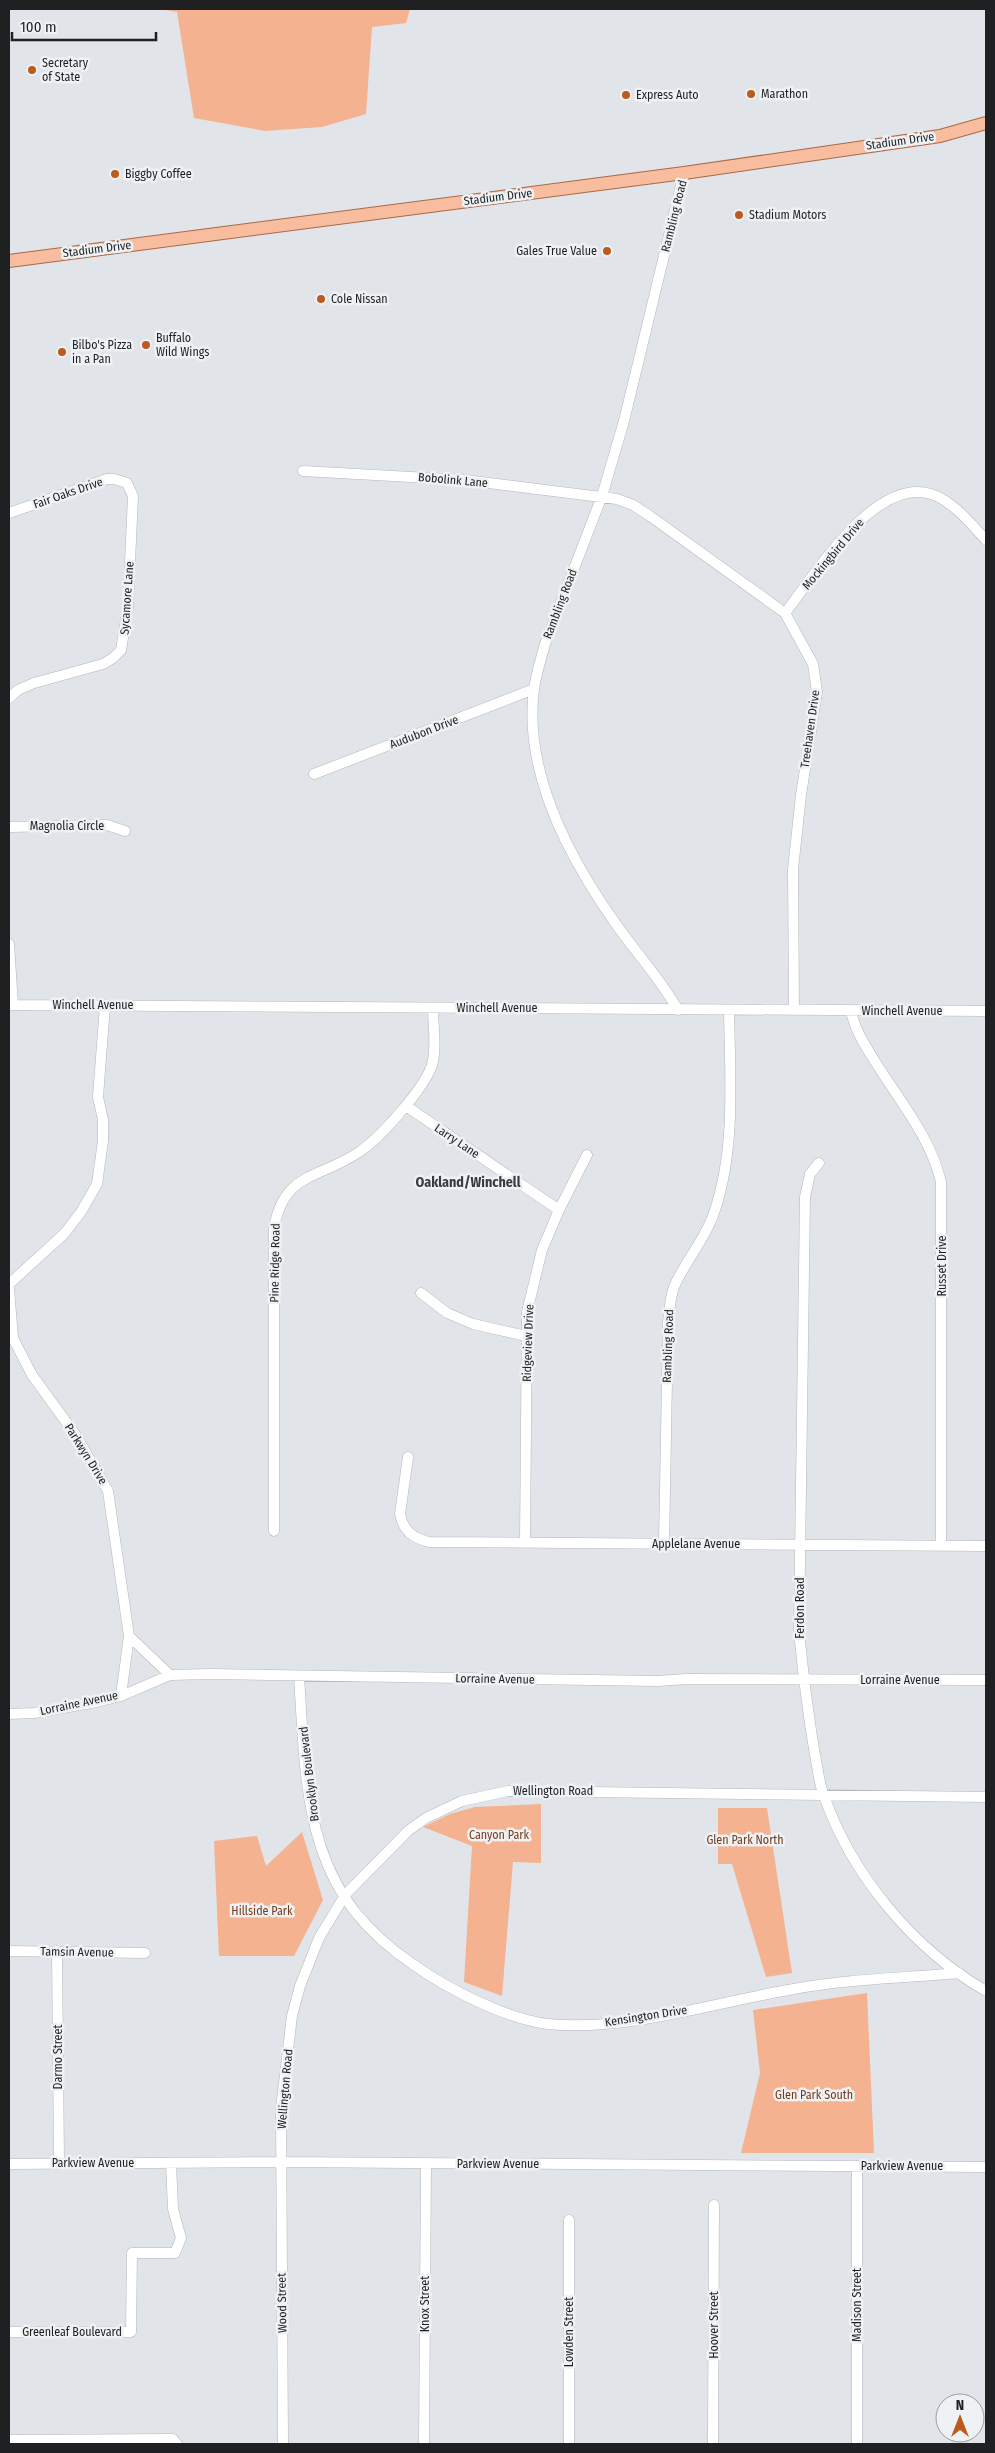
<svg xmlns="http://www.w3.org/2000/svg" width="995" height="2453" font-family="'Fira Sans Condensed',sans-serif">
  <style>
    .green { fill: #f5b290 }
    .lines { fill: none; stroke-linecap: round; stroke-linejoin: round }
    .minor-casing { stroke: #b4b7bb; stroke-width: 11 }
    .major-casing { stroke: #a96948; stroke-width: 14 }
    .minor { stroke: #fff; stroke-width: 10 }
    .major { stroke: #f8bd9e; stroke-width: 12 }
    .poi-dot { fill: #bd5b1e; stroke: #eef2f5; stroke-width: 2 }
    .labels { text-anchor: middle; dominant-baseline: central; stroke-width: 5; stroke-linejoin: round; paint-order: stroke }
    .poi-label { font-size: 12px; fill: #1f2021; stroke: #eef2f5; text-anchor: start }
    .street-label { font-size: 12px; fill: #1f2021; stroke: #eef2f5 }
    .park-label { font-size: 12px; fill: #763d1d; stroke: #eef2f5 }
    .neighbourhood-label { font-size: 14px; font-weight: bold; fill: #3b3e41; stroke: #eef2f5 }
  </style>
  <rect width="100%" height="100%" fill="#e1e4e8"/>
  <path class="green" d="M159,9H410L406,23L372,27L366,114L322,127L265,131L194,118L177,12Z
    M541,1804V1863L513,1862L502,1996L464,1982L472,1846L423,1827L450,1814L475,1807Z
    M718,1808H767L792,1973L766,1977L732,1864H718Z
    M302,1832L323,1900L294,1956H219L214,1841L257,1836L266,1866Z
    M867,1993L874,2153H741L760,2073L753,2010Z"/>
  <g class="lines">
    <g class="minor-casing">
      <path id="minor" d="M303,471L465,480L617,499L633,505L650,516L785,613L813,664L817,692L801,795L793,869L794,1010
        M9,513L107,479H114L127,483L133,496L128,607L121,650L113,658L103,664L34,683L18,690L9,698
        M785,613C815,575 874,477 931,494C953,501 971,524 986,540
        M314,774L534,689
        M9,827L107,825L125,831
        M9,944L13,1005
        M9,1005L986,1011
        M678,1010C661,980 638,955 618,927C570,860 523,773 534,689C536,674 541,659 545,644L602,496L624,421L684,173
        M851,1011C855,1031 865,1045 876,1063C899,1100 931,1138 941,1182V1545
        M406,1106L559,1210
        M819,1163L810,1174L805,1197L799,1631C803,1673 808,1714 815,1755C818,1769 819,1784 824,1796C852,1875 913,1949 986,1991
        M9,1284L64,1234L81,1212L97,1184L103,1141V1120L98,1097L105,1005
        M9,1289L13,1338L32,1375L75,1434L108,1491L129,1636L170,1675
        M421,1293L447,1313L473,1324L526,1336
        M408,1457L400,1514C404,1532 413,1538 429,1542L986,1546
        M274,1531V1228C284,1171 320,1179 359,1152C381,1137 424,1089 432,1065C437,1048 433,1025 433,1008
        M525,1542L527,1312L542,1250L559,1210L587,1155
        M664,1544L668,1324C669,1311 670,1298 674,1287C685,1261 705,1240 714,1213C736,1149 730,1077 729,1010
        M299,1677C303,1732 303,1791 320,1844C337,1898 368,1934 414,1965C448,1989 506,2019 548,2024C627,2032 716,2002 794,1989C848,1979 904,1978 959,1973
        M121,1696L129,1636
        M9,1714L34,1713L97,1702L121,1696L170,1675L211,1674L658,1681L686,1679L986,1680
        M9,1951L145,1953
        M57,1951L59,2163
        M9,2164L280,2162L986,2167
        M857,2166V2444
        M9,2332H131L132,2253H175L181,2238L173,2209L171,2163
        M9,2440L173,2439L177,2444
        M283,2444L281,2109L292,2016L300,1986L319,1938L345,1895L409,1830L426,1818L462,1801L508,1791L986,1797
        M424,2444L426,2164
        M569,2444V2220
        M713,2444L714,2205"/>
    </g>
    <g class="major-casing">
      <path id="major" d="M9,261L684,173L940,136L986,123"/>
    </g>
    <use href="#minor" class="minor"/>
    <use href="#major" class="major"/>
  </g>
  <g class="poi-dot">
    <circle cx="32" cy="70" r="5"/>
    <circle cx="751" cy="94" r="5"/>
    <circle cx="626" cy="95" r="5"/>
    <circle cx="115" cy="174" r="5"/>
    <circle cx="739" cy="215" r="5"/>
    <circle cx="607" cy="251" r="5"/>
    <circle cx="321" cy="299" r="5"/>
    <circle cx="146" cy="345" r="5"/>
    <circle cx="62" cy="352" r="5"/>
  </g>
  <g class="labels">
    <g class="poi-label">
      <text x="42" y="63">Secretary<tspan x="42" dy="14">of State</tspan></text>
      <text x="761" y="94">Marathon</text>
      <text x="636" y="95">Express Auto</text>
      <text x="125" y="174">Biggby Coffee</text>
      <text x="749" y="215">Stadium Motors</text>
      <text x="597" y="251" text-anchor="end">Gales True Value</text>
      <text x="331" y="299">Cole Nissan</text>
      <text x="156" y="338">Buffalo<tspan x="156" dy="14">Wild Wings</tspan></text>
      <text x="72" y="345">Bilbo's Pizza<tspan x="72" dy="14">in a Pan</tspan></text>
    </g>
    <g class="street-label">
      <text transform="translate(900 141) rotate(-8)">Stadium Drive</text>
      <text transform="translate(498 197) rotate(-7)">Stadium Drive</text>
      <text transform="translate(674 216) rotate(-76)">Rambling Road</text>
      <text transform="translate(97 249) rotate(-7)">Stadium Drive</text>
      <text transform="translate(453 480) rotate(5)">Bobolink Lane</text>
      <text transform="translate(68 493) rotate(-19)">Fair Oaks Drive</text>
      <text transform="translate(833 554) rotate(-50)">Mockingbird Drive</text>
      <text transform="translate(127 598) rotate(-86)">Sycamore Lane</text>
      <text transform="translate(560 604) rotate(-69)">Rambling Road</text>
      <text transform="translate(810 729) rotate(-82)">Treehaven Drive</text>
      <text transform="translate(424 732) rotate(-21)">Audubon Drive</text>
      <text x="67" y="826">Magnolia Circle</text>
      <text x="93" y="1005">Winchell Avenue</text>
      <text x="497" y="1008">Winchell Avenue</text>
      <text x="902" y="1011">Winchell Avenue</text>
      <text transform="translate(457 1141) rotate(34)">Larry Lane</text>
      <text transform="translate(275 1263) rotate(-89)">Pine Ridge Road</text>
      <text transform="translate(942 1266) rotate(-90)">Russet Drive</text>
      <text transform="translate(528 1343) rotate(-88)">Ridgeview Drive</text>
      <text transform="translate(668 1346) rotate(-88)">Rambling Road</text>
      <text transform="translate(86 1454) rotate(58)">Parkwyn Drive</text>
      <text x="696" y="1544">Applelane Avenue</text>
      <text transform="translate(800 1608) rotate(-90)">Ferdon Road</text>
      <text transform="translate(495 1679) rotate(1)">Lorraine Avenue</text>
      <text x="900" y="1680">Lorraine Avenue</text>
      <text transform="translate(79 1703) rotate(-12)">Lorraine Avenue</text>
      <text transform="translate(309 1774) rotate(-97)">Brooklyn Boulevard</text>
      <text x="553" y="1791">Wellington Road</text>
      <text transform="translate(77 1952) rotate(1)">Tamsin Avenue</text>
      <text transform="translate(646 2016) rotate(-9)">Kensington Drive</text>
      <text transform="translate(58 2057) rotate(-90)">Darmo Street</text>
      <text transform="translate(285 2089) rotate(-85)">Wellington Road</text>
      <text x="93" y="2163">Parkview Avenue</text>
      <text x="498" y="2164">Parkview Avenue</text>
      <text x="902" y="2166">Parkview Avenue</text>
      <text transform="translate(282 2303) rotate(-91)">Wood Street</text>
      <text transform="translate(425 2304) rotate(-90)">Knox Street</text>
      <text transform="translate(857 2305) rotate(-90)">Madison Street</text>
      <text transform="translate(714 2325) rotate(-90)">Hoover Street</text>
      <text x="72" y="2332">Greenleaf Boulevard</text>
      <text transform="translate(569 2332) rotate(-90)">Lowden Street</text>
    </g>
    <g class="park-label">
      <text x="499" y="1835">Canyon Park</text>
      <text x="745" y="1840">Glen Park North</text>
      <text x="262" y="1911">Hillside Park</text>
      <text x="814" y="2095">Glen Park South</text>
    </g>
    <g class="neighbourhood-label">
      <text x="468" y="1182">Oakland/Winchell</text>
    </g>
  </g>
  <rect width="995" height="2453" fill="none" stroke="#1f2021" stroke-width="20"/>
  <g transform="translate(960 2418)"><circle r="24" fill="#eef2f5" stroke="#9b9ea0"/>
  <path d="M0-4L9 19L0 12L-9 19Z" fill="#bd5b1e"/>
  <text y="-8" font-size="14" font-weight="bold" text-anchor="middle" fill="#1f2021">N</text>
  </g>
  <path d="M12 32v8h144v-8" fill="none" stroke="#1f2021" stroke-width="2.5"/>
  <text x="20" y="32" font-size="15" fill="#1f2021" stroke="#eef2f5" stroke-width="4" paint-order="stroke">100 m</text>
</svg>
